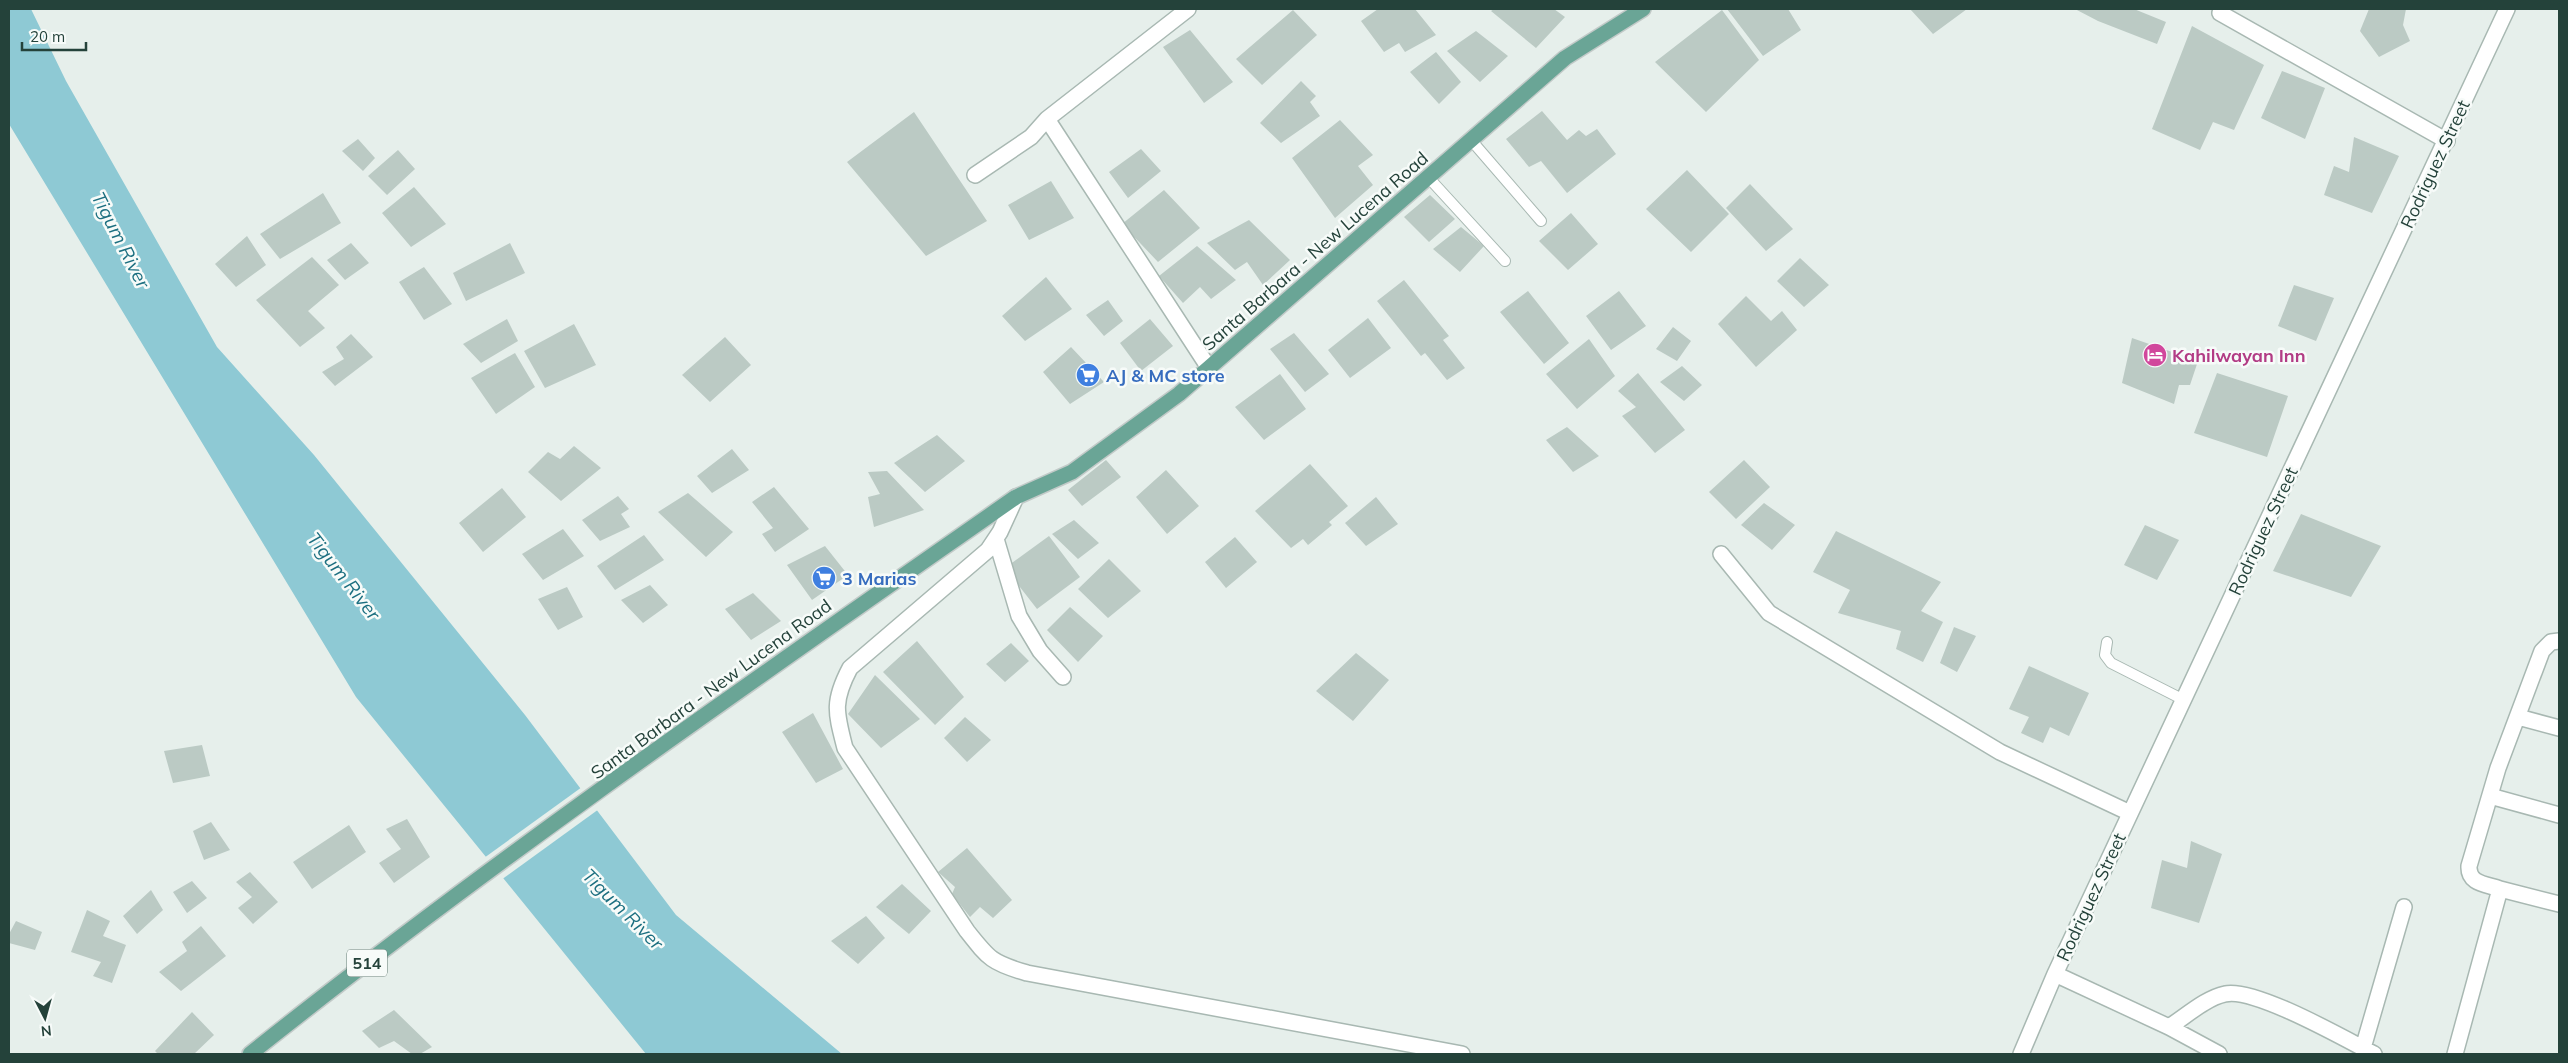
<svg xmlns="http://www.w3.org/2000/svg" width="2568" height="1063" font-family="Mulish,sans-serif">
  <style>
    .water { fill: #8ec9d4 }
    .pier { fill: #e6efeb }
    .building { fill: #bbcac4 }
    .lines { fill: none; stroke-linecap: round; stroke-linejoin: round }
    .lane-casing { stroke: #a8b8b2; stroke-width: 12 }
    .street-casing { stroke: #a8b8b2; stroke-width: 18 }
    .primary-casing { stroke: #c2cac8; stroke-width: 18 }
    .lane { stroke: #fff; stroke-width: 10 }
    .street { stroke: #fff; stroke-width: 15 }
    .primary { stroke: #6aa596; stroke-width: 15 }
    .labels { text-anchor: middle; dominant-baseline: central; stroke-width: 5; stroke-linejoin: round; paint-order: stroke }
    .shield { fill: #f7fbf9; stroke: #637a73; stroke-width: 1 }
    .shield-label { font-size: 16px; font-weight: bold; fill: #24423a }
    .street-label { font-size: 18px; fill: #24423a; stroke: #f7fbf9 }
    .hotel-label { font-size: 18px; font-weight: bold; fill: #b23c85; stroke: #f7fbf9; text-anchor: start }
    .shop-label { font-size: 18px; font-weight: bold; fill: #366cbe; stroke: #f7fbf9; text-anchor: start }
    .water-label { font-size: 19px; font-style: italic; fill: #1c6f80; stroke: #f7fbf9 }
  </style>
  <rect width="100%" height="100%" fill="#e6efeb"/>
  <path class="water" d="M9,9H31L66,81L217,347L314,455L525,715L676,915L842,1054H646L356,697L9,124Z"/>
  <path class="pier" d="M582,787L599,809L501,880L484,858Z"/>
  <path class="building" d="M1378,9H1415L1436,35L1405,52L1399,43L1384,52L1361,21Z
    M1494,9H1554L1565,17L1536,48L1491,11Z
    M1727,9H1788L1801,30L1763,56Z
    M1910,9H1967L1933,34Z
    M2075,9H2134L2166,22L2157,44L2098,21Z
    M2369,9H2406L2403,25L2410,41L2379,57L2360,31Z
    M1293,10L1317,35L1262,85L1236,59Z
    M1722,10L1759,60L1706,112L1655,62Z
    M2192,26L2264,65L2234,130L2213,122L2200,150L2152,129Z
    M1190,30L1233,82L1204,103L1163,47Z
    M1476,31L1508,56L1480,82L1447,51Z
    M1436,52L1461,82L1439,104L1410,72Z
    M2282,71L2325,88L2305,139L2261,118Z
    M1301,81L1316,96L1310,102L1320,116L1281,143L1260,123Z
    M1542,111L1567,140L1579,130L1586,136L1597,129L1616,154L1567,193L1541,161L1529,167L1506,139Z
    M914,112L987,221L926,256L847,162Z
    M1340,120L1373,155L1358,166L1373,185L1335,218L1292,158Z
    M2354,137L2399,156L2372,213L2324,195L2334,166L2349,172Z
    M358,139L375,158L363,171L342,151Z
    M1141,149L1161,171L1128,198L1109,172Z
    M398,150L415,169L387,195L368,176Z
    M1687,170L1729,214L1691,252L1646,209Z
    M1051,181L1074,218L1029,240L1008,205Z
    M1750,184L1793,229L1766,251L1726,208Z
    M414,187L446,224L411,247L382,213Z
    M1164,190L1200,228L1158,262L1122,224Z
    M323,193L341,223L280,259L260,234Z
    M1430,195L1455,219L1429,242L1404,217Z
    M1571,213L1598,244L1568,270L1539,241Z
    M1249,220L1290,260L1263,285L1247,262L1235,270L1207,243Z
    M1461,227L1484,246L1460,272L1433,249Z
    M247,236L266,265L236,287L215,264Z
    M351,243L369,263L345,280L327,260Z
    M510,243L525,273L466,301L453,273Z
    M1197,246L1236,280L1211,299L1200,287L1183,303L1159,276Z
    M312,257L339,285L308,311L325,328L300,347L256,300Z
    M1800,258L1829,285L1804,307L1777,281Z
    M424,267L452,304L424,320L399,282Z
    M1046,277L1072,309L1025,341L1002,316Z
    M1404,280L1449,336L1443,340L1465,368L1447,380L1425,353L1421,356L1377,301Z
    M2294,285L2334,298L2316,341L2278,326Z
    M1528,291L1569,343L1544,364L1500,312Z
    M1619,291L1646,326L1611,350L1586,316Z
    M1746,296L1771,321L1782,311L1797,330L1756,367L1718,324Z
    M1108,300L1123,321L1104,336L1086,315Z
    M1368,318L1391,348L1350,378L1328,350Z
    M507,319L518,341L481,363L463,344Z
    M1150,319L1173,346L1141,371L1120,343Z
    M574,324L596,365L545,388L524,351Z
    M1673,327L1691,341L1677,361L1656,349Z
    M1294,333L1329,374L1305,392L1270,349Z
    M351,334L373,357L335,386L322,372L344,359L336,347Z
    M725,337L751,365L710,402L682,375Z
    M2132,338L2198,361L2190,385H2179L2174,404L2122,383Z
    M1589,339L1615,376L1577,409L1546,374Z
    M1071,347L1104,382L1070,404L1043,372Z
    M515,353L535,387L496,414L471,378Z
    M1682,366L1702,385L1684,401L1660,382Z
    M1638,373L1685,430L1655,453L1622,416L1636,407L1618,391Z
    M2217,373L2288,396L2267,457L2194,433Z
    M1280,374L1306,409L1264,440L1235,407Z
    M1567,427L1599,456L1573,472L1546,440Z
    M937,435L965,461L925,492L894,463Z
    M574,446L601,468L561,501L528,472L548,452L560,459Z
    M732,449L749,470L712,493L697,476Z
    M1106,460L1121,477L1082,506L1068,490Z
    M1744,460L1770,487L1736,519L1709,492Z
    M1310,464L1348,506L1329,522L1332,525L1308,545L1303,539L1291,548L1255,511Z
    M1166,470L1199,506L1167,534L1136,497Z
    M887,471L924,510L874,527L868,497L880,494L868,472Z
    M774,487L809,529L775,552L762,534L773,528L752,502Z
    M502,488L526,517L483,552L459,523Z
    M688,493L733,532L706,557L658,512Z
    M618,496L629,509L621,514L630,527L600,541L582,520Z
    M1376,497L1398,524L1366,546L1345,523Z
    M1764,503L1795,525L1772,550L1741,525Z
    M2301,514L2381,546L2351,597L2273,571Z
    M1074,520L1099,543L1078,559L1052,534Z
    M2145,525L2179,540L2157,580L2124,565Z
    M563,529L584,556L543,580L522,554Z
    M1836,531L1941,582L1921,611L1943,622L1923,662L1896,649L1901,631L1838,613L1850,590L1813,572Z
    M644,535L664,560L615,590L597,566Z
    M1049,536L1080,577L1037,609L1005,568Z
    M1235,537L1257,562L1226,588L1205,562Z
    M825,546L848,575L812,600L787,565Z
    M1109,559L1141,591L1108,618L1078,589Z
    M650,585L668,605L643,623L621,600Z
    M567,587L583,617L558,630L538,599Z
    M753,593L781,621L751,640L725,609Z
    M1070,607L1103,636L1078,662L1047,630Z
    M1954,627L1976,636L1957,672L1940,663Z
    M917,641L964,697L935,725L883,672Z
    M1011,643L1029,661L1005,682L986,664Z
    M1356,653L1389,680L1353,721L1316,691Z
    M2029,666L2089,693L2069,736L2050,727L2043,743L2021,733L2029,717L2009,709Z
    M875,675L920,719L881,748L848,714Z
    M813,713L843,769L816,783L782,732Z
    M965,717L991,740L967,762L944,738Z
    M202,745L210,776L173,783L164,751Z
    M407,819L430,857L394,883L379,863L401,849L386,829Z
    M211,822L230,850L204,860L193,831Z
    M349,825L366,852L312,889L293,862Z
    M2191,841L2222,854L2199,923L2151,908L2162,860L2187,868Z
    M967,848L1012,900L993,918L980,907L970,917L952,894L955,887L938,872Z
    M250,872L278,902L253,924L238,908L252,897L236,882Z
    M192,881L207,898L187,913L173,892Z
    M902,884L931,911L909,934L876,907Z
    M151,890L163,910L137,934L123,916Z
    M87,910L110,921L103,936L126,945L112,983L93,976L101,962L71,952Z
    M866,916L885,938L858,964L831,941Z
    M16,921L42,932L35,950L9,943V934Z
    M201,926L226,956L181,991L159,972L187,951L182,942Z
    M394,1010L432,1047L420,1054H412L394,1041L379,1048L362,1031Z
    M192,1012L214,1035L194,1054H158L155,1051Z"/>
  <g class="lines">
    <g class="lane-casing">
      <path id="lane" d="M1471,140L1541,221
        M1428,177L1505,261
        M2107,642L2105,655L2111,663L2184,700"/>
    </g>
    <g class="street-casing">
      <path id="street" d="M2220,13L2447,141
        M1047,119L1188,9
        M975,175L1031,137L1047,119L1209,368
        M1016,497L1000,532L988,550L850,668C832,702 836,713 845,748L967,931C989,959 992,963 1027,973L1462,1054
        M996,539L1019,616L1040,651L1063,677
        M1721,554L1769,613L2000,752L2130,813
        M2518,717L2559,728
        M2490,796L2559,815
        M2500,889C2486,884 2468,884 2469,866L2498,768L2542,651L2551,642L2559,641
        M2055,974L2169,1027L2219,1054
        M2169,1027C2186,1016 2206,998 2225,994C2254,987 2345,1039 2374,1054
        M2363,1048L2404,907
        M2021,1054L2055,974L2507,9
        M2455,1054L2500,889L2559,904"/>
    </g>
    <g class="primary-casing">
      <path id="primary" d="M250,1054C497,857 757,678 1016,497L1072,472L1179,394L1565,58L1643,9"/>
    </g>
    <use href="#lane" class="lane"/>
    <use href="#street" class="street"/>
    <use href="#primary" class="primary"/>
  </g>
  <defs>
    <g id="hotel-disc" transform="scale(1.25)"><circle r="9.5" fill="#d1479c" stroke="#f7fbf9"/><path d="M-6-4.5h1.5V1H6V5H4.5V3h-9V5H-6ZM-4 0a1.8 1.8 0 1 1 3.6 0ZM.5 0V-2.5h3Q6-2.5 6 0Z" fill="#fff"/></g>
    <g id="supermarket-disc" transform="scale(1.25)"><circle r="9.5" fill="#3f7fe0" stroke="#f7fbf9"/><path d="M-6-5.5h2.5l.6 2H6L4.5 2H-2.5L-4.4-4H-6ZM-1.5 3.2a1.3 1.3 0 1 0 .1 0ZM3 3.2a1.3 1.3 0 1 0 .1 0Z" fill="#fff"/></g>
  </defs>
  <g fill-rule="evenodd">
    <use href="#hotel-disc" x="2155" y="355"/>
    <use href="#supermarket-disc" x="1088" y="375"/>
    <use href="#supermarket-disc" x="824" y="578"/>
  </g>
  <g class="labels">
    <rect class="shield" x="347" y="949.5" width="40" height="27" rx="4"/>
    <g class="shield-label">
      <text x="367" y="963">514</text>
    </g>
    <g class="street-label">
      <text transform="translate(2435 164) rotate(-65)">Rodriguez Street</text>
      <text transform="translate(1315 251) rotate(-41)">Santa Barbara - New Lucena Road</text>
      <text transform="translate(2263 531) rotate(-65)">Rodriguez Street</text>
      <text transform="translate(711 689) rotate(-36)">Santa Barbara - New Lucena Road</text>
      <text transform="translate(2091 897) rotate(-65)">Rodriguez Street</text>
    </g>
    <g class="hotel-label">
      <text x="2172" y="355">Kahilwayan Inn</text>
    </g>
    <g class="shop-label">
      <text x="1106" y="375">AJ &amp; MC store</text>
      <text x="842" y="578">3 Marias</text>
    </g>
    <g class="water-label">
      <text transform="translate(121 240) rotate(63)">Tigum River</text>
      <text transform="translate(344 576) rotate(52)">Tigum River</text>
      <text transform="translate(623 909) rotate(45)">Tigum River</text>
    </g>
  </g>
  <rect width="2568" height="1063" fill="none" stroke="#24423a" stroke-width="20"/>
  <g transform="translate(45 1018) rotate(174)" stroke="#f7fbf9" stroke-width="4" paint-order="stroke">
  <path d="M0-4L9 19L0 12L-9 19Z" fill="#24423a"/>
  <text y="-8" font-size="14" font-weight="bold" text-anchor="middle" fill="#24423a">N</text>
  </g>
  <path d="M22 42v8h64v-8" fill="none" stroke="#24423a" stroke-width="2.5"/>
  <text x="30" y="42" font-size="15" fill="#24423a" stroke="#f7fbf9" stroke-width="4" paint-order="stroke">20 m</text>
</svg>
